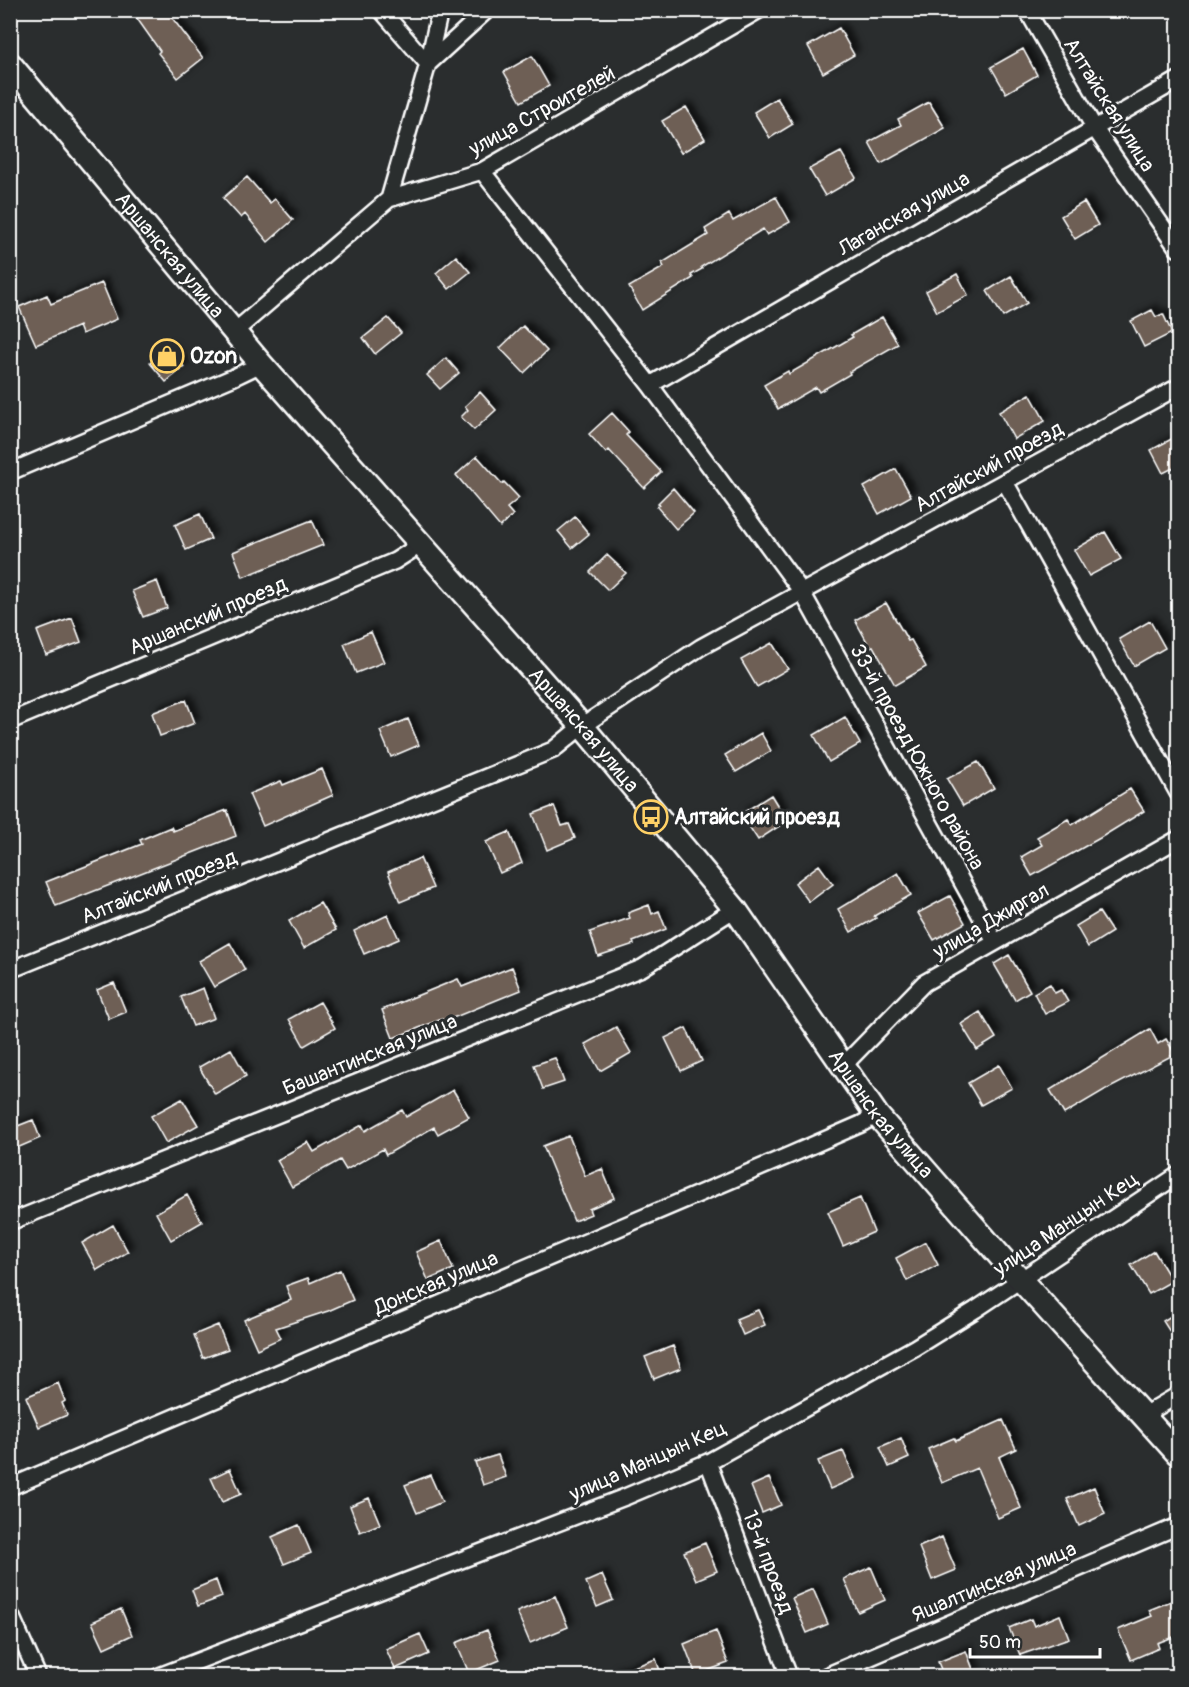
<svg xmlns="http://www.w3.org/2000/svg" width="1189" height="1687" font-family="Pangolin,sans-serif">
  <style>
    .building { fill: #6e5f54; stroke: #fff; stroke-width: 1.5; filter: url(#shadow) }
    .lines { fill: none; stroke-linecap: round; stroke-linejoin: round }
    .street-casing { stroke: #fff; stroke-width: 20 }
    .secondary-casing { stroke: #fff; stroke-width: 27 }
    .street { stroke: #2a2d2e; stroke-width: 15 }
    .secondary { stroke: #2a2d2e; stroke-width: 22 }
    .labels { text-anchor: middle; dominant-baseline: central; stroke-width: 6; stroke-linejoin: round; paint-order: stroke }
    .street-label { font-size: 21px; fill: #fff; stroke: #2a2d2e }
    .poi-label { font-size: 21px; font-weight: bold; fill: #fff; stroke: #2a2d2e; text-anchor: start }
  </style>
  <defs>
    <filter id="shadow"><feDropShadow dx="5.5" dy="-5.5" stdDeviation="3" flood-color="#0009"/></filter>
  </defs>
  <rect width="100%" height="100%" fill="#2a2d2e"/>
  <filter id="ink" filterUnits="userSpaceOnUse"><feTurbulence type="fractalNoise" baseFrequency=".0167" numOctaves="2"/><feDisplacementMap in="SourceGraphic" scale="12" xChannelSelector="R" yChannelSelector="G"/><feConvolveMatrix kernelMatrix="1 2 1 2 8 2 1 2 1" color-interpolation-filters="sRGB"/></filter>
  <g filter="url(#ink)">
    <path class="building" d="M131,10H166L203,58L178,78L158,53L160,51Z
      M839,28L854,55L823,73L808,46Z
      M1023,49L1037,75L1006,93L991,67Z
      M532,56L549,86L521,102L504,72Z
      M777,98L793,124L770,138L754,112Z
      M929,102L945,128L881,164L869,142L901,125L898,119Z
      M686,107L705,139L681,153L662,121Z
      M841,152L856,178L825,196L809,169Z
      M247,177L270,203L275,199L293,220L268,242L245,214L241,218L223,198Z
      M776,197L790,222L767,235L763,229L701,267L702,269L691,275L693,278L642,310L629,287L664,267L662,263L708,235L705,229L729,214L733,221Z
      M1084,202L1098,225L1075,239L1061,216Z
      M456,256L470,272L449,289L436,273Z
      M957,274L968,295L937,312L926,291Z
      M1011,276L1027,303L1003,317L987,291Z
      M102,283L117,319L82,334L79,326L36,345L19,307L47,295L51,304Z
      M1152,310L1156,317L1163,314L1172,333L1144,347L1131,321Z
      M882,317L898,344L849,372L850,374L819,392L816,387L778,409L764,385L788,371L789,374L853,337L851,335Z
      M388,318L401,333L375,354L363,338Z
      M523,326L547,351L524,373L500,348Z
      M167,348L184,367L166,382L150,363Z
      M446,358L459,373L440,389L427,375Z
      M480,392L496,410L474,430L461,417L468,410L465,406Z
      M1030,394L1045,421L1014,439L999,412Z
      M612,413L629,432L626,435L661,472L644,488L609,450L606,453L589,434Z
      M1179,435V465L1163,473L1151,450Z
      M477,456L502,484L504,482L519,498L507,508L513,515L500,527L456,475Z
      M896,469L911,496L879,514L864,487Z
      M673,488L694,513L676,529L657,507L660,505L658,503Z
      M200,514L211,539L186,550L175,525Z
      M575,517L589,534L572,548L558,531Z
      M312,520L323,545L243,577L233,552Z
      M1105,532L1121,559L1089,576L1074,550Z
      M607,555L626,573L608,590L590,572Z
      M157,581L167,608L143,617L132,591Z
      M886,603L908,641L911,640L926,667L895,685L873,646L870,647L855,620Z
      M72,618L81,642L46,655L37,631Z
      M1150,621L1165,648L1134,666L1119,639Z
      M371,632L384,662L356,673L344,644Z
      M772,643L788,669L757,687L741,660Z
      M186,700L195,723L160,736L152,713Z
      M845,717L860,744L829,762L814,735Z
      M408,719L419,745L391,757L380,731Z
      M761,733L771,751L736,772L725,755Z
      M978,762L994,788L963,806L947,779Z
      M322,769L333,795L263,826L249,794L281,781L283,785Z
      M1130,789L1144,811L1100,838L1032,876L1021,857L1042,845L1037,837L1068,819L1072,825Z
      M771,795L787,821L758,840L741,814Z
      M554,806L562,826L569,824L575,838L547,850L533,814Z
      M227,810L236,836L56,906L46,882L142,844L140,840L171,827L173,831Z
      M509,832L522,863L500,873L486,842Z
      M420,858L433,888L400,902L388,872Z
      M819,865L833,884L809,902L795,883Z
      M898,873L911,895L874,916L876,918L851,932L838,909Z
      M950,896L965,923L934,940L918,913Z
      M320,903L336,930L304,948L289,921Z
      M649,905L652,914L659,911L666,929L633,942L634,944L598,956L590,932L630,918L628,913Z
      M1099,912L1112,932L1088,947L1076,926Z
      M388,915L399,939L364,954L354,931Z
      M230,943L245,970L214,987L199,961Z
      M1009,955L1030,991L1015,1000L994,964Z
      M512,967L521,990L443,1022L442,1019L393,1038L382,1010L458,979L462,987Z
      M114,983L126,1012L109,1019L97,990Z
      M1050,984L1055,993L1061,990L1068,1002L1045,1014L1034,993Z
      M203,988L214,1018L193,1026L181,997Z
      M320,1002L335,1028L304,1046L289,1019Z
      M980,1012L996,1038L977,1050L961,1024Z
      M616,1027L631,1053L600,1071L585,1044Z
      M686,1028L702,1061L681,1071L665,1038Z
      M1150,1029L1158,1044L1166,1039L1175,1054L1106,1090V1089L1064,1114L1050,1090Z
      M231,1049L246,1076L215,1094L199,1067Z
      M555,1058L564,1082L543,1089L534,1065Z
      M999,1065L1012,1088L981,1105L968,1083Z
      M453,1090L469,1117L438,1134L434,1127L386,1155L383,1149L346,1170L340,1160L292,1187L277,1160L308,1142L314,1152L362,1125L365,1131L402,1110L406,1117Z
      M182,1099L198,1125L166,1143L151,1116Z
      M33,1120L40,1138L17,1148L10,1129Z
      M569,1136L585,1176L602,1169L614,1198L589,1209L591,1214L574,1221L543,1146Z
      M187,1195L202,1222L171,1240L156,1213Z
      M860,1198L874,1232L843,1246L828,1212Z
      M113,1225L128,1252L97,1270L82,1243Z
      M441,1241L453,1269L428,1280L416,1252Z
      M926,1242L938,1265L907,1281L896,1258Z
      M1154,1251L1172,1281L1149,1294L1131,1265Z
      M340,1270L353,1300L328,1311L276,1328L281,1338L257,1349L244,1320L291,1300L286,1286L308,1278L310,1283Z
      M758,1310L765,1325L743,1335L736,1319Z
      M1179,1311V1346L1163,1321Z
      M218,1325L228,1349L203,1358L194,1335Z
      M673,1346L681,1368L654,1379L645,1357Z
      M58,1383L65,1401L62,1403L67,1415L39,1427L26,1397Z
      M1003,1420L1016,1449L999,1457L1021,1508L998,1518L977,1468L942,1483L928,1449L954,1438L956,1441Z
      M901,1438L909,1458L889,1467L880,1447Z
      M843,1451L855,1478L830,1489L818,1461Z
      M498,1455L506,1477L483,1485L475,1462Z
      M230,1469L241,1494L222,1502L211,1478Z
      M430,1475L442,1502L417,1513L405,1485Z
      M769,1478L781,1505L762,1513L751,1486Z
      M1094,1487L1105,1514L1079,1526L1067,1499Z
      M369,1498L380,1524L360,1532L350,1506Z
      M299,1525L311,1553L284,1564L272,1537Z
      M942,1537L956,1570L932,1580L919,1547Z
      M705,1543L717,1571L696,1580L684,1552Z
      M871,1567L885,1600L858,1612L844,1579Z
      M602,1575L613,1600L597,1607L586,1582Z
      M216,1580L222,1597L198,1606L192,1590Z
      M813,1589L828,1624L807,1633L792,1598Z
      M555,1596L568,1627L530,1643L517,1612Z
      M1179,1598V1635L1157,1643L1159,1648L1131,1660L1118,1630L1152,1616L1149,1610Z
      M121,1609L132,1635L104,1648L92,1622Z
      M1060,1615L1069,1638L1020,1655L1009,1628L1031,1619L1034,1626Z
      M487,1630L500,1660L469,1673L456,1643Z
      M716,1631L728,1663L696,1675L684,1644Z
      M420,1634L429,1654L395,1669L386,1649Z
      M966,1651L976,1677H944L938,1662Z
      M656,1659L662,1677H612L611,1675Z"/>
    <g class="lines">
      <g class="street-casing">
        <path id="street" d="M381,10L428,64L487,10
          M1027,10L1095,129L1178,249
          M482,171L650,385L802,592L995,942
          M389,199L428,64L440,10
          M234,332L389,199L482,171L759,10
          M650,385L1178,80
          M10,472L234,377L261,364
          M1005,482L1178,793
          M10,721L395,561L420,545
          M10,970L553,750L582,726L701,647L1178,387
          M844,1065L924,983L1178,839
          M10,1222L642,968L735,909
          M1144,1415L1178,1395
          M708,1462L789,1676
          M10,1487L790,1155L861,1124L877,1115
          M10,1613L38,1676
          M159,1676L625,1497L708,1462L914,1348L975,1310L1178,1175
          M826,1676L1178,1526"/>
      </g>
      <g class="secondary-casing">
        <g id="secondary">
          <path id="s1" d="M10,64L261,364L582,726L735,909L877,1115L1020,1279L1178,1454"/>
        </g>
      </g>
      <use href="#street" class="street"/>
      <use href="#secondary" class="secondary"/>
    </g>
  </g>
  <defs>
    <g id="shop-ring" transform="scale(1.725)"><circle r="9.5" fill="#2a2d2e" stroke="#ffd166" stroke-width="1.5"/><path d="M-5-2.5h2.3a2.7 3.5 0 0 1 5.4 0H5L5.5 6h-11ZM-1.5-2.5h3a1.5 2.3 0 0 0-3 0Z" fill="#ffd166"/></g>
    <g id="bus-ring" transform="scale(1.725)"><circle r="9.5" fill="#2a2d2e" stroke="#ffd166" stroke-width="1.5"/><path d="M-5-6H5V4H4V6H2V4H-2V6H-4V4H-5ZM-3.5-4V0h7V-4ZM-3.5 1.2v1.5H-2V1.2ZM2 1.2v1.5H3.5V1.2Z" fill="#ffd166"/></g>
  </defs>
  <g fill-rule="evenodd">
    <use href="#shop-ring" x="167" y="356"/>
    <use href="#bus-ring" x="651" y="817"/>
  </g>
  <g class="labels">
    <g class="street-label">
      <text transform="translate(1109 105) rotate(58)">Алтайская улица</text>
      <text transform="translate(542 111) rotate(-29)">улица Строителей</text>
      <text transform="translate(904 214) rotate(-30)">Лаганская улица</text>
      <text stroke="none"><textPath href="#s1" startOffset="249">Аршанская улица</textPath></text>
      <text transform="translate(989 467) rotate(-29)">Алтайский проезд</text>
      <text transform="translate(208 616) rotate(-23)">Аршанский проезд</text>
      <text stroke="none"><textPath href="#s1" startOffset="879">Аршанская улица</textPath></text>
      <text transform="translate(917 757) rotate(61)">33-й проезд Южного района</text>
      <text transform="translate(159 887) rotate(-22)">Алтайский проезд</text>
      <text transform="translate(991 921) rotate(-30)">улица Джиргал</text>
      <text transform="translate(370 1055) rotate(-22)">Башантинская улица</text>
      <text stroke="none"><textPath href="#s1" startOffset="1365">Аршанская улица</textPath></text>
      <text transform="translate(1066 1224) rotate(-34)">улица Манцын Кец</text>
      <text transform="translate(436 1283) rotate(-23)">Донская улица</text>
      <text transform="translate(648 1461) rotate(-24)">улица Манцын Кец</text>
      <text transform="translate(768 1562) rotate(69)">13-й проезд</text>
      <text transform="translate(994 1582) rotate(-23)">Яшалтинская улица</text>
    </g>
    <g class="poi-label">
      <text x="190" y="356">Ozon</text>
      <text x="674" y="817">Алтайский проезд</text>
    </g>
  </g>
  <rect width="1189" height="1687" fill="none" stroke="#2a2d2e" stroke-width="36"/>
  <rect x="18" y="18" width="1153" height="1651" fill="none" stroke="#fff" stroke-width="2" filter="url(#ink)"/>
  <path d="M970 1648v9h130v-9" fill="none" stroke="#ffffff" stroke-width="3"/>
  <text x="979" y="1648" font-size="18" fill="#ffffff" stroke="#2a2d2e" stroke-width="4.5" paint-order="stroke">50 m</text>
</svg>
